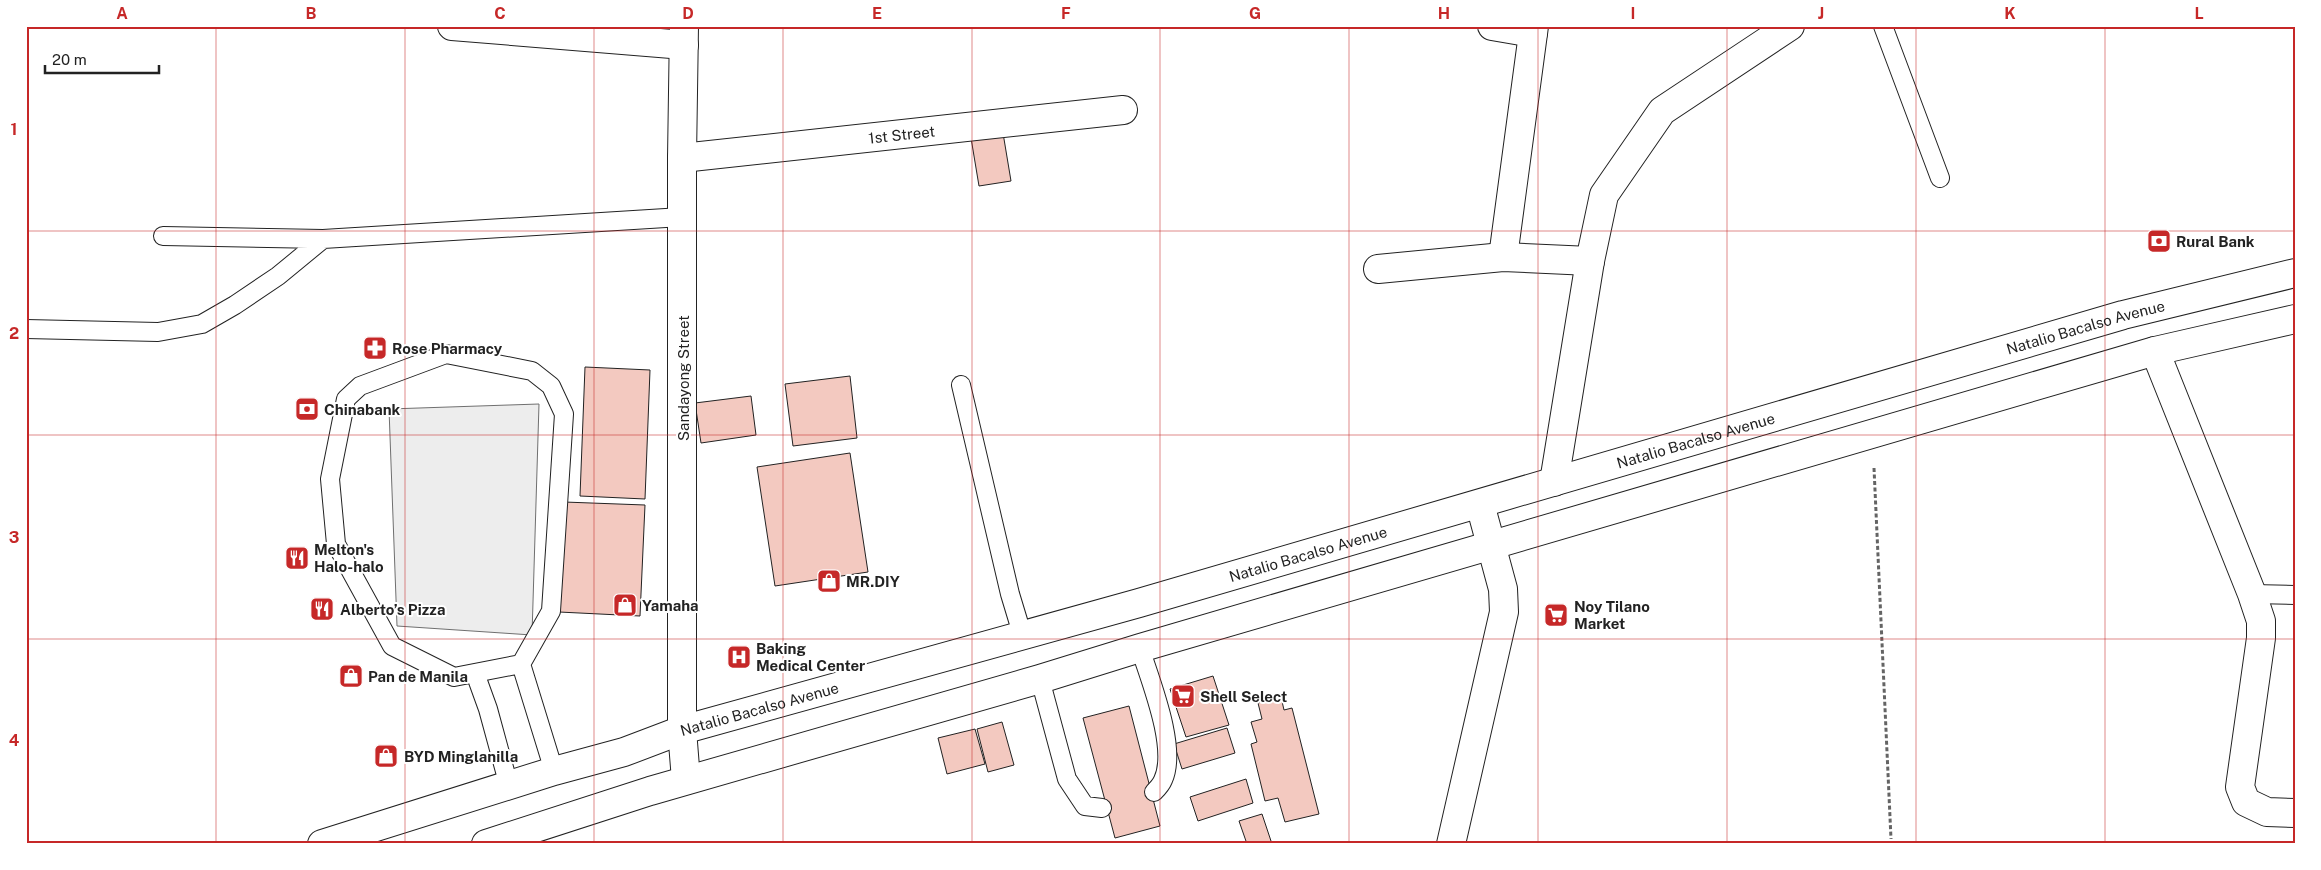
<svg xmlns="http://www.w3.org/2000/svg" width="2321" height="870" font-family="'Public Sans',sans-serif">
  <style>
    .parking { fill: #ededed; stroke: #6f6f6f }
    .building { fill: #f3c9c0; stroke: #222 }
    .lines { fill: none; stroke-linecap: round; stroke-linejoin: round }
    .service-casing { stroke: #222; stroke-width: 20 }
    .minor-casing { stroke: #222; stroke-width: 30 }
    .tertiary-casing { stroke: #222; stroke-width: 30 }
    .trunk-casing { stroke: #222; stroke-width: 30 }
    .path { stroke: #646464; stroke-width: 3; stroke-dasharray: 4 2.5; stroke-linecap: butt }
    .service { stroke: #fff; stroke-width: 18 }
    .minor { stroke: #fff; stroke-width: 28 }
    .tertiary { stroke: #fff; stroke-width: 28 }
    .trunk { stroke: #fff; stroke-width: 28 }
    .grid { fill: none; stroke: #c62828; stroke-width: 1; stroke-opacity: 0.55 }
    .labels { text-anchor: middle; dominant-baseline: central; stroke-width: 4; stroke-linejoin: round; paint-order: stroke }
    .street-label { font-size: 15px; fill: #222; stroke: #fff }
    .poi-label { font-size: 15px; font-weight: bold; fill: #222; stroke: #fff; text-anchor: start }
    .neatline { fill: none; stroke: #c62828; stroke-width: 2 }
    .grid-label { font-size: 16px; text-anchor: middle; font-weight: bold; fill: #c62828 }
  </style>
  <rect width="100%" height="100%" fill="#fff"/>
  <path class="parking" d="M539,404L532,635L397,626L389,409Z"/>
  <path class="building" d="M1003,133L1011,181L979,186L971,138Z
    M585,367L650,370L645,499L580,496Z
    M850,376L857,438L793,446L785,384Z
    M751,396L756,435L701,443L695,403Z
    M850,453L868,572L775,586L757,467Z
    M564,502L645,505L640,616L559,612Z
    M1213,676L1229,725L1186,737L1170,689Z
    M1281,697L1284,710L1292,708L1319,814L1285,822L1278,798L1265,801L1251,744L1257,742L1251,722L1262,719L1258,703Z
    M1129,706L1160,826L1115,838L1083,718Z
    M1002,722L1014,765L988,772L977,729Z
    M1227,728L1235,753L1182,769L1174,744Z
    M975,729L985,764L947,774L938,738Z
    M1246,779L1253,803L1198,821L1190,797Z
    M1262,814L1272,844H1247L1239,821Z"/>
  <g class="lines">
    <g class="service-casing">
      <path id="service" d="M1883,26L1940,178
        M163,236L323,239
        M26,329L158,332L202,324L235,305L278,276L323,239L682,217
        M961,385L1010,594L1023,637
        M2252,594L2295,595
        M1140,648C1150,680 1178,748 1163,780C1161,785 1157,789 1154,792
        M521,664L454,677L392,646L336,544L330,479L346,399L360,386L446,354L532,371L551,386L564,414L551,611L521,664L554,771
        M475,673L488,709L509,786
        M1040,679L1067,779L1085,806L1102,808"/>
    </g>
    <g class="minor-casing">
      <g id="minor">
        <path d="M452,26L684,45"/>
        <path d="M1492,26L1533,33"/>
        <path id="s1" d="M682,158L1123,110"/>
        <path d="M1503,257L1534,26"/>
        <path d="M1378,269L1503,257L1590,261"/>
        <path d="M2155,351L2252,594L2261,621V638L2240,787L2246,802L2267,812L2295,813"/>
        <path d="M1554,482L1590,261L1604,195L1662,111L1790,26"/>
        <path d="M1451,844L1504,612L1503,589L1480,504"/>
      </g>
    </g>
    <g class="tertiary-casing">
      <path id="tertiary" d="M684,26L682,158V730L686,780"/>
    </g>
    <g class="trunk-casing">
      <g id="trunk">
        <path id="s2" d="M322,844L554,771L624,752L682,730L1139,603L2123,315L2295,273"/>
        <path d="M486,844L650,791L1040,679L1140,648L2155,351L2295,319"/>
      </g>
    </g>
    <path class="path" d="M2023,26L2024,27
      M1874,468L1891,839"/>
    <use href="#service" class="service"/>
    <use href="#minor" class="minor"/>
    <use href="#tertiary" class="tertiary"/>
    <use href="#trunk" class="trunk"/>
  </g>
  <path class="grid" d="M216,26V844M405,26V844M594,26V844M783,26V844M972,26V844M1160,26V844M1349,26V844M1538,26V844M1727,26V844M1916,26V844M2105,26V844M26,231H2295M26,435H2295M26,639H2295"/>
  <defs>
    <g id="bank-square" transform="scale(1.25)"><rect x="-9" y="-9" width="18" height="18" rx="4" fill="#c62828" stroke="#fff"/><path d="M-6-4H6V4H-6ZM0-2.3a2.3 2.3 0 1 0 0 4.6a2.3 2.3 0 1 0 0-4.6Z" fill="#fff"/></g>
    <g id="pharmacy-square" transform="scale(1.25)"><rect x="-9" y="-9" width="18" height="18" rx="4" fill="#c62828" stroke="#fff"/><path d="M-2-6h4v4h4v4h-4v4h-4v-4h-4v-4h4Z" fill="#fff"/></g>
    <g id="restaurant-square" transform="scale(1.25)"><rect x="-9" y="-9" width="18" height="18" rx="4" fill="#c62828" stroke="#fff"/><path d="M-5-6h1v4h1v-4h1v4h1v-4h1v5L-1.5 .5V6h-2V.5L-5-1ZM5-6V6H3V1.5H1.5Q1.5-4 5-6Z" fill="#fff"/></g>
    <g id="shop-square" transform="scale(1.25)"><rect x="-9" y="-9" width="18" height="18" rx="4" fill="#c62828" stroke="#fff"/><path d="M-5-2.5h2.3a2.7 3.5 0 0 1 5.4 0H5L5.5 6h-11ZM-1.5-2.5h3a1.5 2.3 0 0 0-3 0Z" fill="#fff"/></g>
    <g id="supermarket-square" transform="scale(1.25)"><rect x="-9" y="-9" width="18" height="18" rx="4" fill="#c62828" stroke="#fff"/><path d="M-6-5.5h2.5l.6 2H6L4.5 2H-2.5L-4.4-4H-6ZM-1.5 3.2a1.3 1.3 0 1 0 .1 0ZM3 3.2a1.3 1.3 0 1 0 .1 0Z" fill="#fff"/></g>
    <g id="hospital-square" transform="scale(1.25)"><rect x="-9" y="-9" width="18" height="18" rx="4" fill="#c62828" stroke="#fff"/><path d="M-5-5h3v3.5h4V-5h3V5h-3V1.5h-4V5h-3Z" fill="#fff"/></g>
  </defs>
  <g fill-rule="evenodd">
    <use href="#bank-square" x="2159" y="241"/>
    <use href="#pharmacy-square" x="375" y="348"/>
    <use href="#bank-square" x="307" y="409"/>
    <use href="#restaurant-square" x="297" y="558"/>
    <use href="#shop-square" x="829" y="581"/>
    <use href="#shop-square" x="625" y="605"/>
    <use href="#restaurant-square" x="322" y="609"/>
    <use href="#supermarket-square" x="1556" y="615"/>
    <use href="#hospital-square" x="739" y="657"/>
    <use href="#shop-square" x="351" y="676"/>
    <use href="#supermarket-square" x="1183" y="696"/>
    <use href="#shop-square" x="386" y="756"/>
  </g>
  <g class="labels">
    <g class="street-label">
      <text stroke="none"><textPath href="#s1" startOffset="221">1st Street</textPath></text>
      <text stroke="none"><textPath href="#s2" startOffset="1838">Natalio Bacalso Avenue</textPath></text>
      <text transform="translate(683 378) rotate(-90)">Sandayong Street</text>
      <text stroke="none"><textPath href="#s2" startOffset="1432">Natalio Bacalso Avenue</textPath></text>
      <text stroke="none"><textPath href="#s2" startOffset="1028">Natalio Bacalso Avenue</textPath></text>
      <text stroke="none"><textPath href="#s2" startOffset="458">Natalio Bacalso Avenue</textPath></text>
    </g>
    <g class="poi-label">
      <text x="2176" y="241">Rural Bank</text>
      <text x="392" y="348">Rose Pharmacy</text>
      <text x="324" y="409">Chinabank</text>
      <text x="314" y="549">Melton's<tspan x="314" dy="17">Halo-halo</tspan></text>
      <text x="846" y="581">MR.DIY</text>
      <text x="642" y="605">Yamaha</text>
      <text x="1574" y="606">Noy Tilano<tspan x="1574" dy="17">Market</tspan></text>
      <text x="340" y="609">Alberto’s Pizza</text>
      <text x="756" y="648">Baking<tspan x="756" dy="17">Medical Center</tspan></text>
      <text x="368" y="676">Pan de Manila</text>
      <text x="1200" y="696">Shell Select</text>
      <text x="404" y="756">BYD Minglanilla</text>
    </g>
  </g>
  <rect width="2321" height="870" fill="none" stroke="#ffffff" stroke-width="55"/>
  <path d="M45 65v8h114v-8" fill="none" stroke="#222222" stroke-width="2.5"/>
  <text x="52" y="65" font-size="15" fill="#222222" stroke="#ffffff" stroke-width="4" paint-order="stroke">20 m</text>
  <rect x="28" y="28" width="2266" height="814" class="neatline"/>
  <g class="grid-label">
    <text x="122" y="19">A</text>
    <text x="311" y="19">B</text>
    <text x="500" y="19">C</text>
    <text x="688" y="19">D</text>
    <text x="877" y="19">E</text>
    <text x="1066" y="19">F</text>
    <text x="1255" y="19">G</text>
    <text x="1444" y="19">H</text>
    <text x="1633" y="19">I</text>
    <text x="1821" y="19">J</text>
    <text x="2010" y="19">K</text>
    <text x="2199" y="19">L</text>
    <text x="14" y="135">1</text>
    <text x="14" y="339">2</text>
    <text x="14" y="543">3</text>
    <text x="14" y="746">4</text>
  </g>
</svg>
